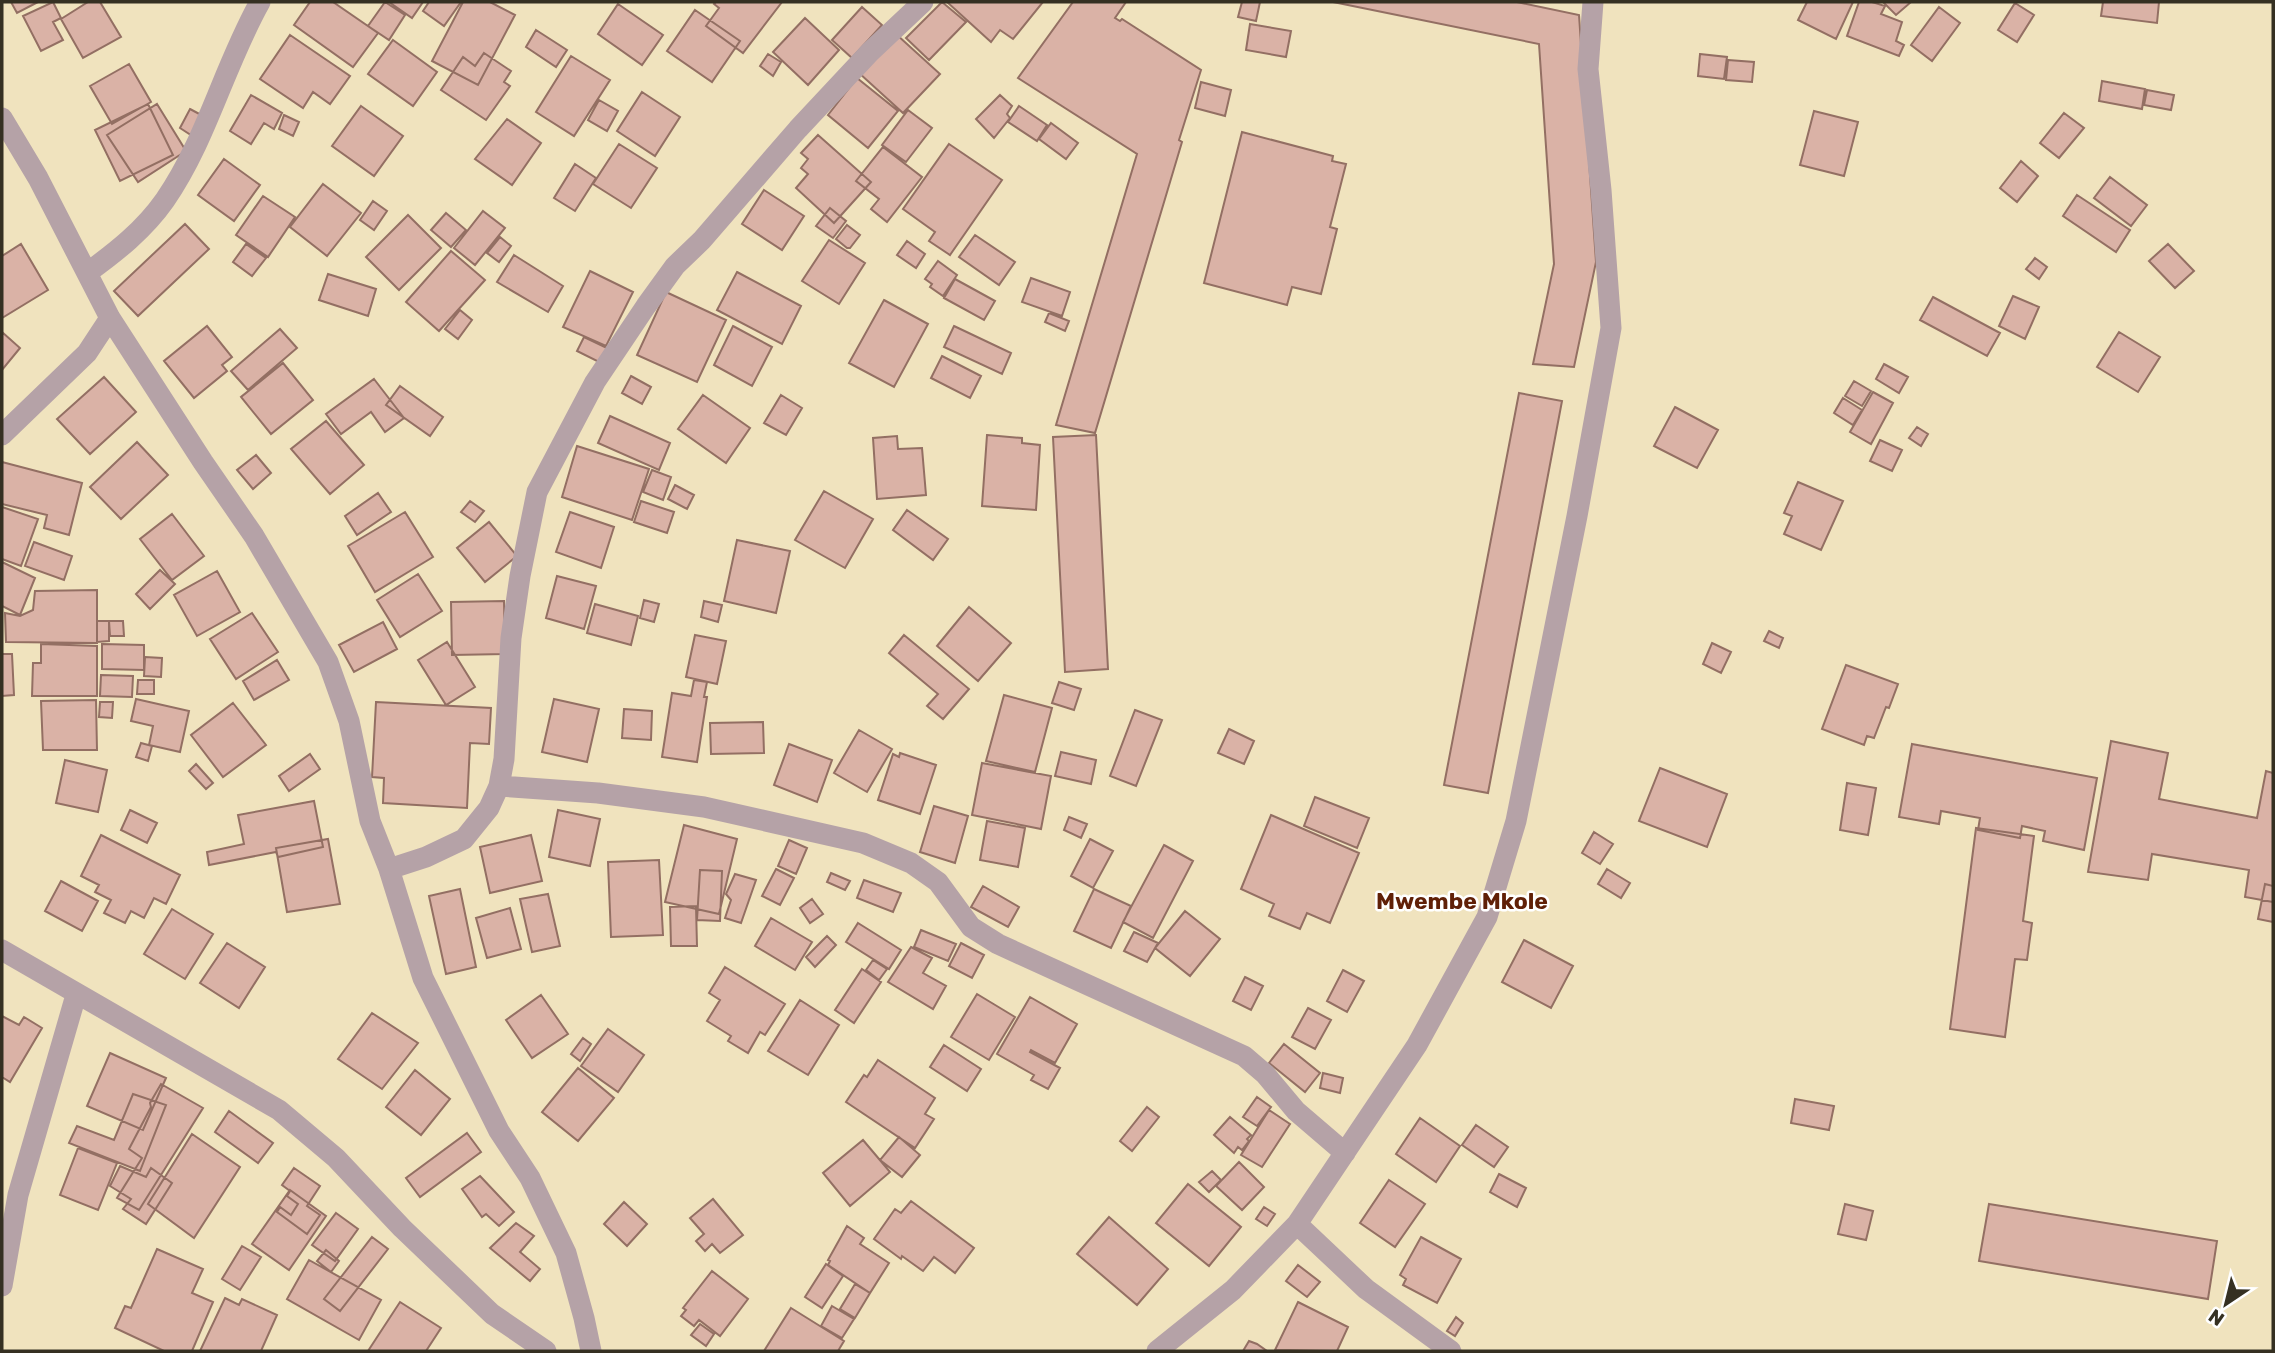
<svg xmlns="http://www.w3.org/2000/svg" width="2275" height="1353" font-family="Rubik,sans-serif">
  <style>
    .building { fill: #dab2a6; stroke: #936f63; stroke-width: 2 }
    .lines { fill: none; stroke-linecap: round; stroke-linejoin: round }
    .minor { stroke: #b5a2a7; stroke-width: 21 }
    .labels { text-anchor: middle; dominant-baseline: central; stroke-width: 5; stroke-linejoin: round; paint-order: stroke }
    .quarter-label { font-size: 23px; font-weight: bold; fill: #602007; stroke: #fff }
  </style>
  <rect width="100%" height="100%" fill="#f0e3be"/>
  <path class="building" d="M11,2H38L17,13Z
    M53,2L61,18L53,22L63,40L41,51L23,16Z
    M88,2H100L121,37L83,58L61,19Z
    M310,2H333L378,33L353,67L294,25Z
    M385,2L405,15L389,40L368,26Z
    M389,2H423L412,18Z
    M429,2H461L444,26L423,11Z
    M463,2H490L515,15L478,85L432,61Z
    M716,2H782L743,53L706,26L719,8L714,4Z
    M942,2L966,22L929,60L906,38Z
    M947,2H1043L1013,39L1000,30L991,42Z
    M1073,2H1126L1115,18L1120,21L1122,19L1201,70L1179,140L1182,142L1095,433L1056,425L1137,154L1018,78Z
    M1242,2H1260L1256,21L1238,17Z
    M1333,2H1517L1579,15L1596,262L1574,367L1533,364L1554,264L1539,44Z
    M1807,2H1853L1836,39L1798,20Z
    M1859,2H1872L1885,6L1881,14L1902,22L1896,41L1904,45L1899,56L1847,36Z
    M1883,2H1911L1896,15Z
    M2103,2H2159L2157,23L2101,16Z
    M2015,3L2034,15L2017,42L1998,30Z
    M618,4L663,35L642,65L598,34Z
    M862,7L882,25L852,58L832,40Z
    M1939,7L1960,23L1932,61L1911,45Z
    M695,10L740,41L712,82L667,51Z
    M805,18L839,50L808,85L773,52Z
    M1250,24L1291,31L1286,57L1246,50Z
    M536,30L567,50L556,67L526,47Z
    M896,34L940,74L903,113L859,73Z
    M290,35L350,76L330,104L313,92L303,108L260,79Z
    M393,40L437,72L413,106L368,74Z
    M484,53L511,71L504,82L510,86L486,120L441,90L463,57L475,66Z
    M768,54L781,62L773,76L760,66Z
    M1700,54L1727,57L1724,79L1698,76Z
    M571,56L610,80L574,136L536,112Z
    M1728,60L1754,62L1752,82L1726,80Z
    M129,64L151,102L112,124L90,86Z
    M857,78L898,111L868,148L828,115Z
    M2102,81L2145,89L2142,109L2099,101Z
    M1201,82L1231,90L1225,116L1195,108Z
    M2147,90L2174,95L2171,110L2144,105Z
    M642,92L680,117L655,156L617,131Z
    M251,95L282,113L274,129L264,123L251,144L230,131Z
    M1000,95L1012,106L1007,114L1010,118L994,138L976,119Z
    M599,100L618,111L607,131L588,120Z
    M148,104L173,155L120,181L95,130Z
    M157,104L186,151L138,182L107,135Z
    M361,106L403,136L374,176L332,146Z
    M1019,106L1047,125L1037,141L1008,122Z
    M190,109L205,117L194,137L180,128Z
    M908,110L932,128L906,162L882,145Z
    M1814,111L1858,122L1844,176L1800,165Z
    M2064,113L2084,128L2059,158L2040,143Z
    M284,115L299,122L293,136L279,129Z
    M507,119L541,143L512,185L475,159Z
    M1051,123L1078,143L1066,159L1039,139Z
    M1242,132L1333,156L1332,161L1346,164L1330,227L1337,229L1321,294L1292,287L1287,305L1204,283Z
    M818,135L871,182L834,223L796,188L808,174L801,168L808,159L801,153Z
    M619,144L657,168L631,208L593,184Z
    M949,144L1002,180L950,255L929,241L935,232L903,209Z
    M883,147L922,177L887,222L871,209L879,199L856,181Z
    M224,159L260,185L234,221L198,195Z
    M2021,161L2038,176L2017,202L2000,188Z
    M575,164L596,178L575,211L554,198Z
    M2110,177L2147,205L2131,226L2094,198Z
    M323,184L361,213L327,256L290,227Z
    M764,190L804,216L782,250L742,224Z
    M2077,195L2130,230L2116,252L2063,216Z
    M263,196L295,217L268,257L236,235Z
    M373,201L387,211L374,230L360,220Z
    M830,208L846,221L833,238L816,226Z
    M483,211L505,228L475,265L454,248Z
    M446,213L466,230L451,247L431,230Z
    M408,215L441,248L399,290L366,257Z
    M185,224L209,249L138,316L114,291Z
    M847,225L860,235L850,248H847L836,239Z
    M975,235L1015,262L999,285L959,257Z
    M500,237L511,246L499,262L487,253Z
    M829,240L865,263L839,304L802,281Z
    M907,241L925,254L916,268L897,255Z
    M21,244L48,290L2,318V256Z
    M246,244L266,258L252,276L233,262Z
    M2168,244L2194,271L2175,288L2149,261Z
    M451,251L485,280L439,331L406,302Z
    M514,255L563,286L548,312L497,282Z
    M2035,258L2047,267L2039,279L2026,269Z
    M938,261L957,275L943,296L930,287L932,284L925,279Z
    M590,271L633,292L606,346L563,327Z
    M737,272L801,306L782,344L717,310Z
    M328,274L376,289L368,316L319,300Z
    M1031,278L1070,292L1062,316L1022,302Z
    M955,279L995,301L984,320L944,298Z
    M666,292L726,320L697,382L637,355Z
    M2013,296L2039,307L2025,339L1999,326Z
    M1933,297L2000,333L1987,356L1920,320Z
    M884,300L928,324L894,387L849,363Z
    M460,310L472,320L458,339L445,329Z
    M1049,313L1069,321L1065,331L1045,322Z
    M207,326L232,357L222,365L227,371L194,398L164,361Z
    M733,326L772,347L752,386L714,365Z
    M954,326L1011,353L1002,374L944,347Z
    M280,329L297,348L248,390L231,371Z
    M2,332L20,348L2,370Z
    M2119,332L2160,357L2138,392L2097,367Z
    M584,337L607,348L599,362L577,351Z
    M942,356L981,376L970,398L931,378Z
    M283,363L313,400L271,434L241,397Z
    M1884,364L1908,377L1899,393L1876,379Z
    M631,376L651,387L642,404L622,393Z
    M104,377L136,412L90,454L57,419Z
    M374,379L404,418L385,432L371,412L341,434L326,414Z
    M1854,381L1871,391L1862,406L1845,396Z
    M400,386L443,417L430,436L386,405Z
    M1873,392L1893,403L1871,444L1850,432Z
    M1519,393L1562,401L1488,793L1444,785Z
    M703,395L750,428L726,463L678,429Z
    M781,395L802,408L786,435L764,423Z
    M1843,398L1862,410L1853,425L1834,413Z
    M1675,407L1718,430L1697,468L1654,446Z
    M610,416L670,443L659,470L598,443Z
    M326,421L364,465L330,494L291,449Z
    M1917,427L1928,434L1921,446L1909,438Z
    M987,435L1022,438V443L1040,445L1036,510L982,506Z
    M1096,435L1108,669L1065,672L1053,437Z
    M897,436L898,449L922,448L926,495L877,499L873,438Z
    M1880,440L1902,450L1892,471L1870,461Z
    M137,442L168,475L121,519L90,487Z
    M577,446L649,469L632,520L562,497Z
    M256,455L271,473L253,489L237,470Z
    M2,462L82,483L69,535L44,528L47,515L2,504Z
    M652,470L671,477L663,500L643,492Z
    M1798,482L1843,501L1821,550L1784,534L1792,516L1784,513Z
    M675,485L694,495L687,509L668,499Z
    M824,491L873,519L845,568L795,540Z
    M378,493L391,512L357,535L345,516Z
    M470,501L484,511L475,522L461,512Z
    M641,501L674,512L667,533L634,522Z
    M2,507L38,519L21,566L2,559Z
    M907,510L948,539L933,560L893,530Z
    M405,512L433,557L375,592L348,546Z
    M570,512L614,527L601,568L556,552Z
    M172,514L204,556L172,580L140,539Z
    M489,522L517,556L485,582L457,548Z
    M737,540L790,551L776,613L724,601Z
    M34,542L72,556L64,580L25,566Z
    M2,562L35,578L20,615L2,606Z
    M160,570L175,584L150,609L136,594Z
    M217,571L240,612L197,636L174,595Z
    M418,574L442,611L400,637L377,600Z
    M557,576L596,586L584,629L546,618Z
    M97,590V643L6,642L5,613L20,616L33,610L35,591Z
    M644,600L659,604L654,622L640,618Z
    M504,601L505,654L452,655L451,602Z
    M704,601L722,605L718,622L701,617Z
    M595,604L638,616L631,645L587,633Z
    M969,607L1011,643L978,681L937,646Z
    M252,613L278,652L236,679L210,639Z
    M97,621H109V641L97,642Z
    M109,621H123L124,636H110Z
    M383,622L397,649L354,672L339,645Z
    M1769,631L1783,638L1779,648L1764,641Z
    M695,635L726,641L717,684L686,677Z
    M904,635L969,689L943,719L927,706L938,694L889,653Z
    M447,642L475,687L446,705L418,660Z
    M1712,643L1731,652L1721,673L1703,664Z
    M41,644L97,646V696H32L33,663H41Z
    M102,644L144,645V670L102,669Z
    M2,654H12L14,695L2,696Z
    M145,657L162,658L161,677L144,676Z
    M277,660L289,680L254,700L243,681Z
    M1846,665L1898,684L1889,708L1886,707L1874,738L1867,736L1864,745L1822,729Z
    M101,675L133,676L132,697L100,696Z
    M138,680H154V694H137Z
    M694,680L707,682L704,697H707L697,762L662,757L672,693L691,696Z
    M1059,682L1081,689L1074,710L1052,703Z
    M1004,695L1052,708L1035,772L986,761Z
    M136,699L189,711L180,752L149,745L153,726L131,721Z
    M554,699L599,709L587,762L542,752Z
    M96,700L97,750H43L41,701Z
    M100,702H113L112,718L99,717Z
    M376,702L491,708L489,744L470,743L467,808L383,803L384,778L372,777Z
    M233,703L266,745L223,777L191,735Z
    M624,709L652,711L651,740L622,738Z
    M1135,710L1162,720L1136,786L1110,776Z
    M763,722L764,753L711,754L710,723Z
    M1229,729L1254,741L1244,764L1218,753Z
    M859,730L892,749L867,792L834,773Z
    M2111,741L2168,753L2159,799L2257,818L2266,771L2273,773V902L2245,897L2249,870L2152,854L2148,880L2088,872Z
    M141,743L152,746L148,761L136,757Z
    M789,744L832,760L817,802L774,785Z
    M1912,744L2097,778L2084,850L2043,841L2045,831L2022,826L2020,838L1978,830L1980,818L1941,811L1939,824L1899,817Z
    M1061,752L1096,760L1091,784L1055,776Z
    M900,753L936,765L920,814L878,800L893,754L899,757Z
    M310,754L320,769L289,791L279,776Z
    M65,760L107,770L98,812L56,803Z
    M982,763L1051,776L1041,829L972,815Z
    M196,764L213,783L206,789L189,771Z
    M1660,768L1727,794L1707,847L1639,821Z
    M1847,783L1876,788L1868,835L1840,830Z
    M1315,797L1369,818L1357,848L1304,826Z
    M314,801L323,847L278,857L276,852L209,865L207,852L244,844L238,815Z
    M934,806L968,816L955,863L920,852Z
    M130,810L157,823L147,843L121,830Z
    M558,810L600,819L590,866L549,857Z
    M1271,815L1359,853L1330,923L1307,913L1300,929L1269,916L1274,904L1241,889Z
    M1069,817L1087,824L1081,838L1064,830Z
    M987,821L1025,828L1018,867L980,860Z
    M684,825L737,839L719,914L665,902Z
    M1976,828L2034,836L2023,921L2032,923L2027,960L2015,959L2005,1037L1950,1029Z
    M1594,832L1613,844L1600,864L1582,853Z
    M101,835L180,875L166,904L154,898L144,918L131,911L125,923L104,913L111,900L95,892L99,885L81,876Z
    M531,835L542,881L490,893L480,847Z
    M328,839L340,904L287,912L276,848Z
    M1090,839L1113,851L1093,888L1071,876Z
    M789,840L807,848L796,874L778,866Z
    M1164,845L1193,861L1153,938L1123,922Z
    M659,860L663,935L611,937L608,862Z
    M776,869L794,878L780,905L762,896Z
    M1607,869L1630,883L1621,898L1598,884Z
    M700,870L722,871L720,921L697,920Z
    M831,873L850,881L845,890L827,882Z
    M735,874L756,880L741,923L725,918L731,900L726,894Z
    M864,880L901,893L893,912L857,898Z
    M61,881L98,901L82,931L45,911Z
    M2265,884L2273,886V922L2258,919Z
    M983,886L1019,907L1008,927L971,907Z
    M460,889L476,967L446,974L429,896Z
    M1094,889L1131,906L1111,948L1074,931Z
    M548,894L560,946L532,952L520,899Z
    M812,899L823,914L810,923L800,908Z
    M696,906L697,946H671L670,907Z
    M510,908L521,949L487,958L476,918Z
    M172,909L213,934L185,979L144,954Z
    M1185,911L1220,939L1190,976L1155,948Z
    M771,918L812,942L795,970L755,946Z
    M858,923L901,950L889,969L846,942Z
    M921,930L956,944L948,961L914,947Z
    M1134,932L1158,943L1147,962L1124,951Z
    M827,936L836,945L815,967L806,957Z
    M1524,940L1573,966L1551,1008L1502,982Z
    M227,943L265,967L239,1008L200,983Z
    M961,943L984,955L972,978L949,966Z
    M911,947L932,958L923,973L946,986L933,1009L888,982Z
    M873,960L887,969L879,980L866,970Z
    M725,967L785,1004L765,1035L760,1032L748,1053L728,1041L731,1036L707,1021L720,1000L709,993Z
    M862,969L881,982L854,1023L835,1010Z
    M1343,970L1364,981L1347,1012L1327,1001Z
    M1245,977L1263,986L1251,1010L1233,1001Z
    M977,994L1015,1017L989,1060L951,1037Z
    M541,995L568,1034L532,1058L506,1020Z
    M1030,997L1077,1024L1055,1063L1031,1050L1030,1052L1060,1068L1048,1089L1031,1080L1034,1075L997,1054Z
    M800,1000L839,1025L808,1075L768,1051Z
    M1308,1008L1331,1020L1315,1049L1292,1037Z
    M372,1013L418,1043L382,1089L338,1059Z
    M2,1016L19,1025L24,1017L42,1028L10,1082L2,1077Z
    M608,1029L644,1055L618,1092L581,1066Z
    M583,1038L591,1044L580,1061L571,1054Z
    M1284,1044L1320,1073L1305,1092L1269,1063Z
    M944,1045L981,1069L967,1091L930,1067Z
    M110,1053L166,1078L143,1130L87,1106Z
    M878,1060L935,1098L925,1114L934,1119L915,1148L846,1102L864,1075L867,1077Z
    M578,1068L614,1098L578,1141L542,1112Z
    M415,1070L450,1099L421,1135L386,1107Z
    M1323,1073L1343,1078L1340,1093L1320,1088Z
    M161,1084L203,1108L139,1210L117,1198L142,1158L129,1149L151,1107L150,1103Z
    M133,1094L166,1105L140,1171L69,1143L77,1126L114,1140Z
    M1257,1097L1271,1107L1257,1126L1243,1117Z
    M1795,1099L1834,1106L1829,1130L1791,1123Z
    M1147,1107L1159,1117L1132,1151L1120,1141Z
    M1269,1110L1290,1124L1262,1167L1241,1155Z
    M229,1111L273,1143L258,1163L215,1132Z
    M1230,1117L1251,1135L1247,1139L1249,1141L1242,1150L1238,1147L1234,1153L1214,1135Z
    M1420,1118L1460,1146L1436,1182L1396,1154Z
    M1476,1125L1508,1147L1494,1167L1462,1145Z
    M467,1133L481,1152L420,1197L406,1178Z
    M192,1134L240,1167L194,1238L148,1204Z
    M899,1137L920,1155L902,1177L880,1160Z
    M863,1140L890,1172L850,1206L823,1173Z
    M78,1148L117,1163L98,1210L60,1195Z
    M1239,1162L1264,1187L1242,1210L1216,1186Z
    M120,1166L146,1177L151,1168L172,1183L146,1224L123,1209L131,1199L110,1186Z
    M294,1168L320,1186L307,1206L320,1215L307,1234L277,1212L280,1207L291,1215L298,1204L287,1196L290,1191L282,1185Z
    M1212,1171L1221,1180L1209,1192L1199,1182Z
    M1499,1174L1526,1188L1517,1207L1490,1192Z
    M480,1176L514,1212L499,1226L486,1214L482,1217L462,1189Z
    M1389,1180L1425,1204L1395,1247L1360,1223Z
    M1188,1184L1241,1227L1209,1266L1156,1223Z
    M290,1190L326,1216L289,1270L252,1244Z
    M713,1199L743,1235L720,1253L712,1244L705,1251L696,1241L704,1234L690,1218Z
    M911,1201L974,1248L955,1273L934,1257L923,1271L902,1256L901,1259L874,1239L895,1209L901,1213Z
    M624,1202L647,1224L627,1246L604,1224Z
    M1845,1204L1873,1211L1866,1240L1838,1234Z
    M1989,1204L2217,1241L2208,1299L1979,1261Z
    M1264,1207L1275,1214L1267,1226L1256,1219Z
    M336,1213L358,1229L335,1261L312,1245Z
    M1109,1217L1168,1269L1137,1305L1077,1254Z
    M516,1223L534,1236L520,1252L540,1269L530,1281L490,1248Z
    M847,1226L864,1238L860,1244L889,1263L870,1293L828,1265L830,1261L828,1260Z
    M372,1237L388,1249L340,1311L324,1299Z
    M1421,1237L1461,1259L1437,1303L1403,1285L1406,1279L1400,1275Z
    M242,1246L261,1257L240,1290L222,1279Z
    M157,1249L203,1269L192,1293L213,1302L192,1351H164L115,1328L125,1306L131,1308Z
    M326,1250L339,1261L331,1272L317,1261Z
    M309,1260L381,1300L359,1340L287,1299Z
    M826,1264L843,1276L822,1308L805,1297Z
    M1298,1265L1320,1282L1307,1297L1286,1281Z
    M712,1271L748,1299L720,1336L699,1320L694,1326L681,1316L686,1310L683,1308Z
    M855,1284L870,1293L855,1318L840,1309Z
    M225,1298L239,1305L242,1299L277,1315L261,1351H200Z
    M400,1302L441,1328L426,1351H368Z
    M1298,1302L1348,1327L1337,1351L1275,1350Z
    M832,1306L854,1319L842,1338L821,1326Z
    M791,1308L844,1341L838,1351H764Z
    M1456,1317L1463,1323L1455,1336L1447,1331Z
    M700,1324L714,1334L706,1346L691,1335Z
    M1249,1341L1257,1344L1267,1351H1243Z"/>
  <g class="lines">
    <path class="minor" d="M2,118L38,178L110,318L203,462L254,536L328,662L349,721L370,821L389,869L423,978L499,1131L530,1178L566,1253L584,1318L591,1351
      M87,273C116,252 144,230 165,200C207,139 224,66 260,2
      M2,435L87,353L110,318
      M499,786L598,793L704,807L863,843L911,863L938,882L971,927L998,944L1244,1056L1265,1074L1296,1111L1345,1153
      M389,869L426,857L464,839L489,808L499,786L504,759L511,638L520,576L537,492L595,382L646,306L675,266L702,240L798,129L870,52L923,2
      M2,950L279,1110L336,1158L402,1228L492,1314L546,1351
      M1297,1224L1366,1289L1451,1351
      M2,1286L18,1195L76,995
      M1157,1351L1233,1290L1297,1224L1417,1045L1487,917L1516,821L1577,516L1611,328L1601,190L1588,69L1593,2"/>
  </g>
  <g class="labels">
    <g class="quarter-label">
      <text x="1462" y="901">Mwembe Mkole</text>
    </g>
  </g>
  <rect width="2275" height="1353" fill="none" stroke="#353022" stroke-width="7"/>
  <g transform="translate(2226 1304) rotate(215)" stroke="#ffffff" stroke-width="5" paint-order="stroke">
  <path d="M0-5L12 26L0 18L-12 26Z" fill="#353022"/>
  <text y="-10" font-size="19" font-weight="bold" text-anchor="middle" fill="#353022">N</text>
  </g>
</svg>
